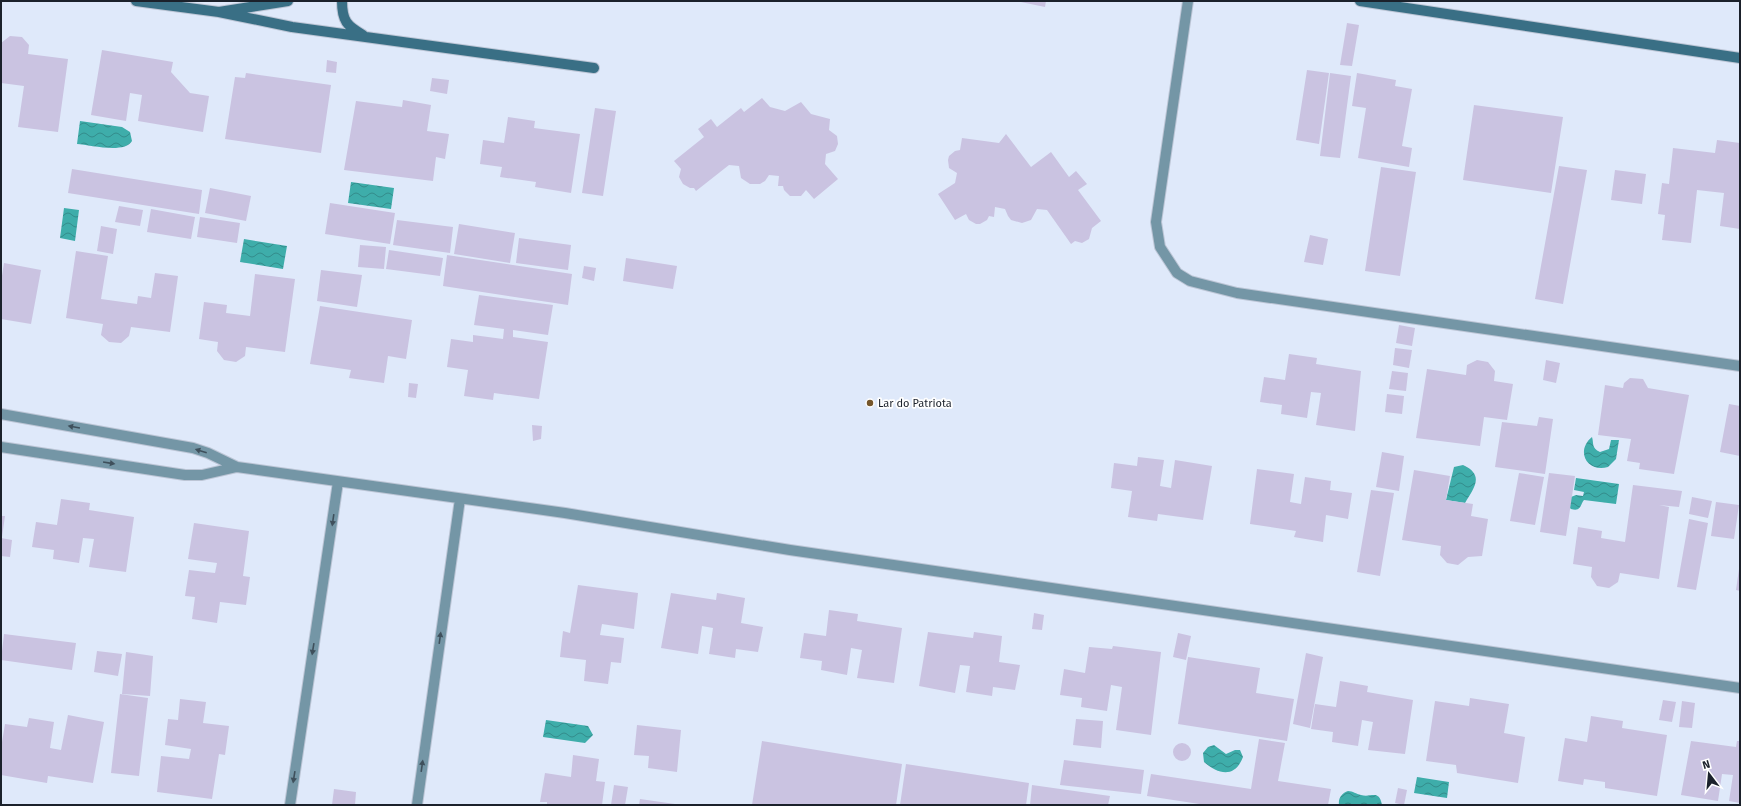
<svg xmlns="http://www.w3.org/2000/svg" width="1741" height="806" font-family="'Fira Sans',sans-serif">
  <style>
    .water { fill: url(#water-waves) }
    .building { fill: #cac3e1 }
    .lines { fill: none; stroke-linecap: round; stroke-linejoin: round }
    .street-casing { stroke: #bcc5d5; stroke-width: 12 }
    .secondary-casing { stroke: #bcc5d5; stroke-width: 12 }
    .street { stroke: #7496a6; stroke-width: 10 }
    .secondary { stroke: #396f85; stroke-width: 10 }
    .oneway { fill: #3f505c }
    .poi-dot { fill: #75562b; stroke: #fff; stroke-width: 1.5 }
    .labels { text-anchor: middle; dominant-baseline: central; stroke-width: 3.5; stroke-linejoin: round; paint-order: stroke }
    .poi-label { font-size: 11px; fill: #1b212b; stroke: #fff; text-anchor: start }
  </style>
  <defs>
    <pattern id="water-waves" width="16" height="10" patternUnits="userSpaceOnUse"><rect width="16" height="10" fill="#3eadaa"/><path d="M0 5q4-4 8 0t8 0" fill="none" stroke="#338c8b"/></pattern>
  </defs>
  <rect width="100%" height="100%" fill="#dfe9fa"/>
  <path class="water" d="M80,121L122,127L130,132L132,141C125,154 90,145 77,144Z
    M351,182L394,188L391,209L348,203Z
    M64,208L79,210L75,241L60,238Z
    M244,239L287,246L283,269L240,262Z
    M1592,437C1594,443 1591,448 1600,452L1609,449L1611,440H1619L1616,459L1608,467C1587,473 1575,451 1592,437Z
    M1463,465C1485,475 1474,488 1465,503L1446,500L1454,467Z
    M1576,478L1619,484L1616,504L1584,500C1580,505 1581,512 1571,509L1568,506L1571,497L1576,495L1583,496L1584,492L1574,490Z
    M546,720L588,726L593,735L585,743L543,737Z
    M1214,745L1226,754L1235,750H1240L1243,757C1235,778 1219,775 1204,762L1203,753L1208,747Z
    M1417,777L1449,782L1447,798L1414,793Z
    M1348,791C1353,791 1356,794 1361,795C1371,798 1379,789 1382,805H1339C1338,798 1342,793 1348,791Z"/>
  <path class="building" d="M1016,1H1046L1045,7Z
    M1347,23L1359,25L1352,66L1340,65Z
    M10,36L22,37L29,45L28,54L68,59L58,132L18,127L24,86L1,83V43Z
    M102,50L173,62L171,72L190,93L209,96L203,132L138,121L142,95L130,93L126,121L91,115Z
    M327,60L337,62L336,73L326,72Z
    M1307,70L1329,73L1319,144L1296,140Z
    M246,73L331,85L321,153L225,139L235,77L245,78Z
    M1330,73L1351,76L1340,158L1320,156Z
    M1357,73L1396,80L1395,86L1412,89L1402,146L1412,148L1409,167L1358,158L1366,108L1352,106Z
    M432,78L449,80L447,94L430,91Z
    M762,98L770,107L785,111L801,102L811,114L830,119L829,130L837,136L838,144L835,151L826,154L825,164L838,179L814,199L806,190L801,196H790L784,190L783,186H778L779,176L769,175L765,181L760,184H750L741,178L739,166L729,165L696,191L694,188H690L683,184L679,177L681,169L674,161L704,137L698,129L711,119L717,127L741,108L744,112Z
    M403,100L431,105L427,131L449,134L445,159L436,157L433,181L344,170L356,101L402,107Z
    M1474,105L1563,117L1551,193L1463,180Z
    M595,108L616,111L603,196L582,193Z
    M508,117L535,121L534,128L580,134L571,193L535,187L536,182L500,177L502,167L480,164L483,140L504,143Z
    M1006,134L1031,167L1051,152L1069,177L1076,171L1087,184L1078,190L1101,221L1092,228L1089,239L1082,243L1075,241L1071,244L1047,210L1037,209L1031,220L1022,223L1011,220L1008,216L1005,209L995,207L994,217L989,216L987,220L980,224H976L969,220L966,214L955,220L938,194L955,183L957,173L949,168L948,160L949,156L955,151L960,150L962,138L999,143Z
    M1717,140L1740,143V229L1720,226L1724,193L1697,190L1691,243L1662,240L1665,215L1658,214L1662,183L1669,184L1673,148L1715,153Z
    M1559,166L1587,170L1563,304L1535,299Z
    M1381,167L1416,172L1400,276L1365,271Z
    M72,169L202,190L199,214L68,193Z
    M1615,170L1646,174L1642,204L1611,200Z
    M210,188L251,196L246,221L205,213Z
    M330,203L395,213L390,244L325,234Z
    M119,206L143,210L140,226L115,222Z
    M151,209L195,217L191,239L147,232Z
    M200,217L240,223L237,243L197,237Z
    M397,220L453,227L450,253L393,245Z
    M459,224L515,233L510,263L454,254Z
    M101,226L117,229L113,254L97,251Z
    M1310,235L1328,239L1323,265L1304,262Z
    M519,238L571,245L568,270L516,263Z
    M360,245L386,247L384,269L358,267Z
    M389,250L443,258L440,276L386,269Z
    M76,251L108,256L101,299L137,304L138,296L151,298L155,273L178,276L170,332L131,327L129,336L121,343L109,342L101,335L103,324L66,318Z
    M447,255L572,274L568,305L443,286Z
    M626,258L677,266L673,289L623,281Z
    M4,263L41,270L31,324L1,319V282Z
    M584,266L596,268L594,281L582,278Z
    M321,270L362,275L357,307L317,301Z
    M255,274L295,279L285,352L246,347L245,356L236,362L224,360L217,351L218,342L199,339L204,302L227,305L226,313L250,316Z
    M479,295L553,305L548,335L513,330V337L548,342L539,399L494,393L493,400L464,396L468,370L447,367L451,339L473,342V335L503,339L504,329L474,325Z
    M320,306L412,320L406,359L388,356L384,383L349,378L351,370L310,364Z
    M1399,325L1415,328L1412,346L1396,343Z
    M1395,348L1412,350L1409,368L1393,365Z
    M1289,354L1317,358L1316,364L1361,371L1355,431L1316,425L1321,393L1311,392L1307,418L1281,414L1282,405L1260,402L1264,377L1285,380Z
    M1477,360L1488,362L1495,371L1494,381L1513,384L1507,420L1484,417L1480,446L1416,438L1427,369L1466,375L1467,365Z
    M1546,360L1560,363L1556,383L1543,380Z
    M1392,371L1408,373L1406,391L1389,389Z
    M1630,378L1643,379L1648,388L1689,395L1674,474L1639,469L1640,463L1627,461L1631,439L1598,435L1605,385L1623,388L1624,383Z
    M409,383L418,384L416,398L408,397Z
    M1387,394L1404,396L1402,414L1385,412Z
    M1729,404L1740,406V456L1720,452Z
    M1539,417L1553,419L1545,474L1495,467L1502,422L1537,426Z
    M532,425L542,426L541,439L533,441Z
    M1382,452L1404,456L1399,491L1376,487Z
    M1138,457L1164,460L1160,486L1171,488L1175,460L1212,466L1203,520L1158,514L1157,521L1128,517L1132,491L1111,488L1114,463L1137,466Z
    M1257,469L1294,474L1290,502L1301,504L1305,477L1331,481L1330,490L1352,493L1348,519L1326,515L1323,542L1294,537L1296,531L1250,524Z
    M1414,470L1450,476L1446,500L1473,504L1471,516L1488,519L1482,556L1468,557L1458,565L1447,563L1440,555L1441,546L1402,540Z
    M1519,473L1544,477L1535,525L1510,521Z
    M1549,473L1575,476L1566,536L1540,532Z
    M1633,485L1682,491L1679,507L1659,505L1669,507L1659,579L1620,573L1618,582L1609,588L1597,586L1591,577L1592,567L1573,564L1578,527L1602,531L1601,538L1625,542Z
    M1371,490L1394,493L1380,576L1357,572Z
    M1692,497L1712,501L1708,518L1689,514Z
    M61,499L90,503L89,510L134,517L126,572L89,567L94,539L83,538L79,563L53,559L54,550L32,547L36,522L57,525Z
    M1716,502L1739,505L1734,539L1711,536Z
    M1,516H5L2,537H1Z
    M1689,519L1708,523L1696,590L1677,587Z
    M194,523L249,531L243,576L250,577L246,605L220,602L217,623L192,619L195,597L185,596L189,570L215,573L217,563L188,559Z
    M1,538L12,540L10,557L1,556Z
    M1739,569H1740V591L1736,590Z
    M578,585L638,593L634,629L602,624L600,635L624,638L621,663L611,662L608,684L584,681L586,660L560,657L563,631L570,633Z
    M671,593L716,600L717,593L745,598L741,623L763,627L758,652L736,649L735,658L709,654L713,628L702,626L698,654L661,648Z
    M829,610L858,614L857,621L902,628L894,683L857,678L862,650L851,648L847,675L821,670L822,661L800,658L804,633L826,636Z
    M1034,613L1044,615L1042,630L1032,629Z
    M928,632L973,638L974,632L1002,636L999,662L1020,665L1015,690L993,687L992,696L966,692L970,666L960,665L955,693L919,686Z
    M1178,633L1191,636L1186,660L1173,657Z
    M4,634L76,643L72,670L1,660Z
    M1113,646L1161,652L1151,735L1116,730L1122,687L1111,685L1107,711L1081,707L1082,698L1060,695L1064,669L1085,673L1089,647L1112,649Z
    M97,651L122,654L118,676L94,672Z
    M126,652L153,656L150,696L122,694Z
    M1306,653L1323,657L1310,728L1293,724Z
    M1188,657L1260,668L1256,693L1294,699L1287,741L1178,724Z
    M1340,681L1368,686L1367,692L1413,700L1405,754L1368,750L1373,722L1362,720L1358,746L1332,742L1333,732L1311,729L1315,704L1336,707Z
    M120,694L148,698L139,776L111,773Z
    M1470,698L1509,704L1504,733L1525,737L1518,783L1457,773L1456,765L1426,761L1435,701L1469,706Z
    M180,699L206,702L203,723L229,726L225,755L219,754L212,799L157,792L161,756L189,759L191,749L165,745L168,719L178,720Z
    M1663,700L1676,702L1672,722L1659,720Z
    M1682,701L1695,703L1692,728L1679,727Z
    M68,715L104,722L93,783L48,776L47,783L1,775V748L5,724L27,727L29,718L54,722L50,748L61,750Z
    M1591,716L1623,721L1622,728L1667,735L1657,796L1605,788V782L1584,779L1583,785L1558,781L1565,738L1587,742Z
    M1076,719L1103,721L1101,748L1073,745Z
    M637,725L681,730L677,772L648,768L649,756L634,755Z
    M1259,739L1285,743L1278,781L1331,789L1328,805H1206L1147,796L1151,774L1251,789Z
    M762,741L902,764L896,805H752Z
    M1691,741L1736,747L1737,741H1740V803L1729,801L1733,775L1722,774L1718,801L1681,795Z
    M1173 752a9 9 0 1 1 18 0a9 9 0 1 1-18 0Z
    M573,755L599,759L596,781L605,782L602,805H547V802H540L545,773L571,777Z
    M1064,760L1144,770L1141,794L1060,785Z
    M906,764L1029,783L1026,805H900Z
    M614,785L628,787L625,805H611Z
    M1032,785L1110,796L1108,805H1030Z
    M1398,788L1407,790L1404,805L1395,803Z
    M334,789L356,792L355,805H332Z
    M640,799L675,804V805H639Z"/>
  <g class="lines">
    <g class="street-casing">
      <path id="street" d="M1188,1L1156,222L1160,247L1177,273L1190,281L1237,293L1740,366
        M1,414L193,448L208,453L237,467L565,513L790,550L1740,688
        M1,447L185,475H202L237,467
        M290,805L338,482
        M417,805L460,499"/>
    </g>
    <g class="secondary-casing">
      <path id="secondary" d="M136,1L219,12L288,1
        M342,1C342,21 347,26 363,35
        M1360,1L1740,58
        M219,12L292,27L594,68"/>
    </g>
    <use href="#street" class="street"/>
    <use href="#secondary" class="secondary"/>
  </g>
  <defs><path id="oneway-solid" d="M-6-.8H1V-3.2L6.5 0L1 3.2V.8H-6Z"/></defs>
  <g class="oneway">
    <use href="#oneway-solid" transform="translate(74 427) rotate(-170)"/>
    <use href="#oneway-solid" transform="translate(201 451) rotate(-163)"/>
    <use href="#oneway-solid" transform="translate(109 463) rotate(9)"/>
    <use href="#oneway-solid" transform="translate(333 520) rotate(98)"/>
    <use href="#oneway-solid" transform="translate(440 638) rotate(-82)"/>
    <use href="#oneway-solid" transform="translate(313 649) rotate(99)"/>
    <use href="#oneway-solid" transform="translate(422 766) rotate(-82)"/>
    <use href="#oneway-solid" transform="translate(294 777) rotate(99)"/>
  </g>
  <circle class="poi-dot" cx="870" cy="403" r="4"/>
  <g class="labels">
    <g class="poi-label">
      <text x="878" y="403">Lar do Patriota</text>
    </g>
  </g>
  <rect width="1741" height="806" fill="none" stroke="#1b212b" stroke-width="4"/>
  <g transform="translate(1709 774) rotate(344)" stroke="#ffffff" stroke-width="3" paint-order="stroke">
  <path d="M0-3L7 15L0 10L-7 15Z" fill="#1b212b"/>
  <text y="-6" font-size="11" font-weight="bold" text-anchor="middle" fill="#1b212b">N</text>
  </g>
</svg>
